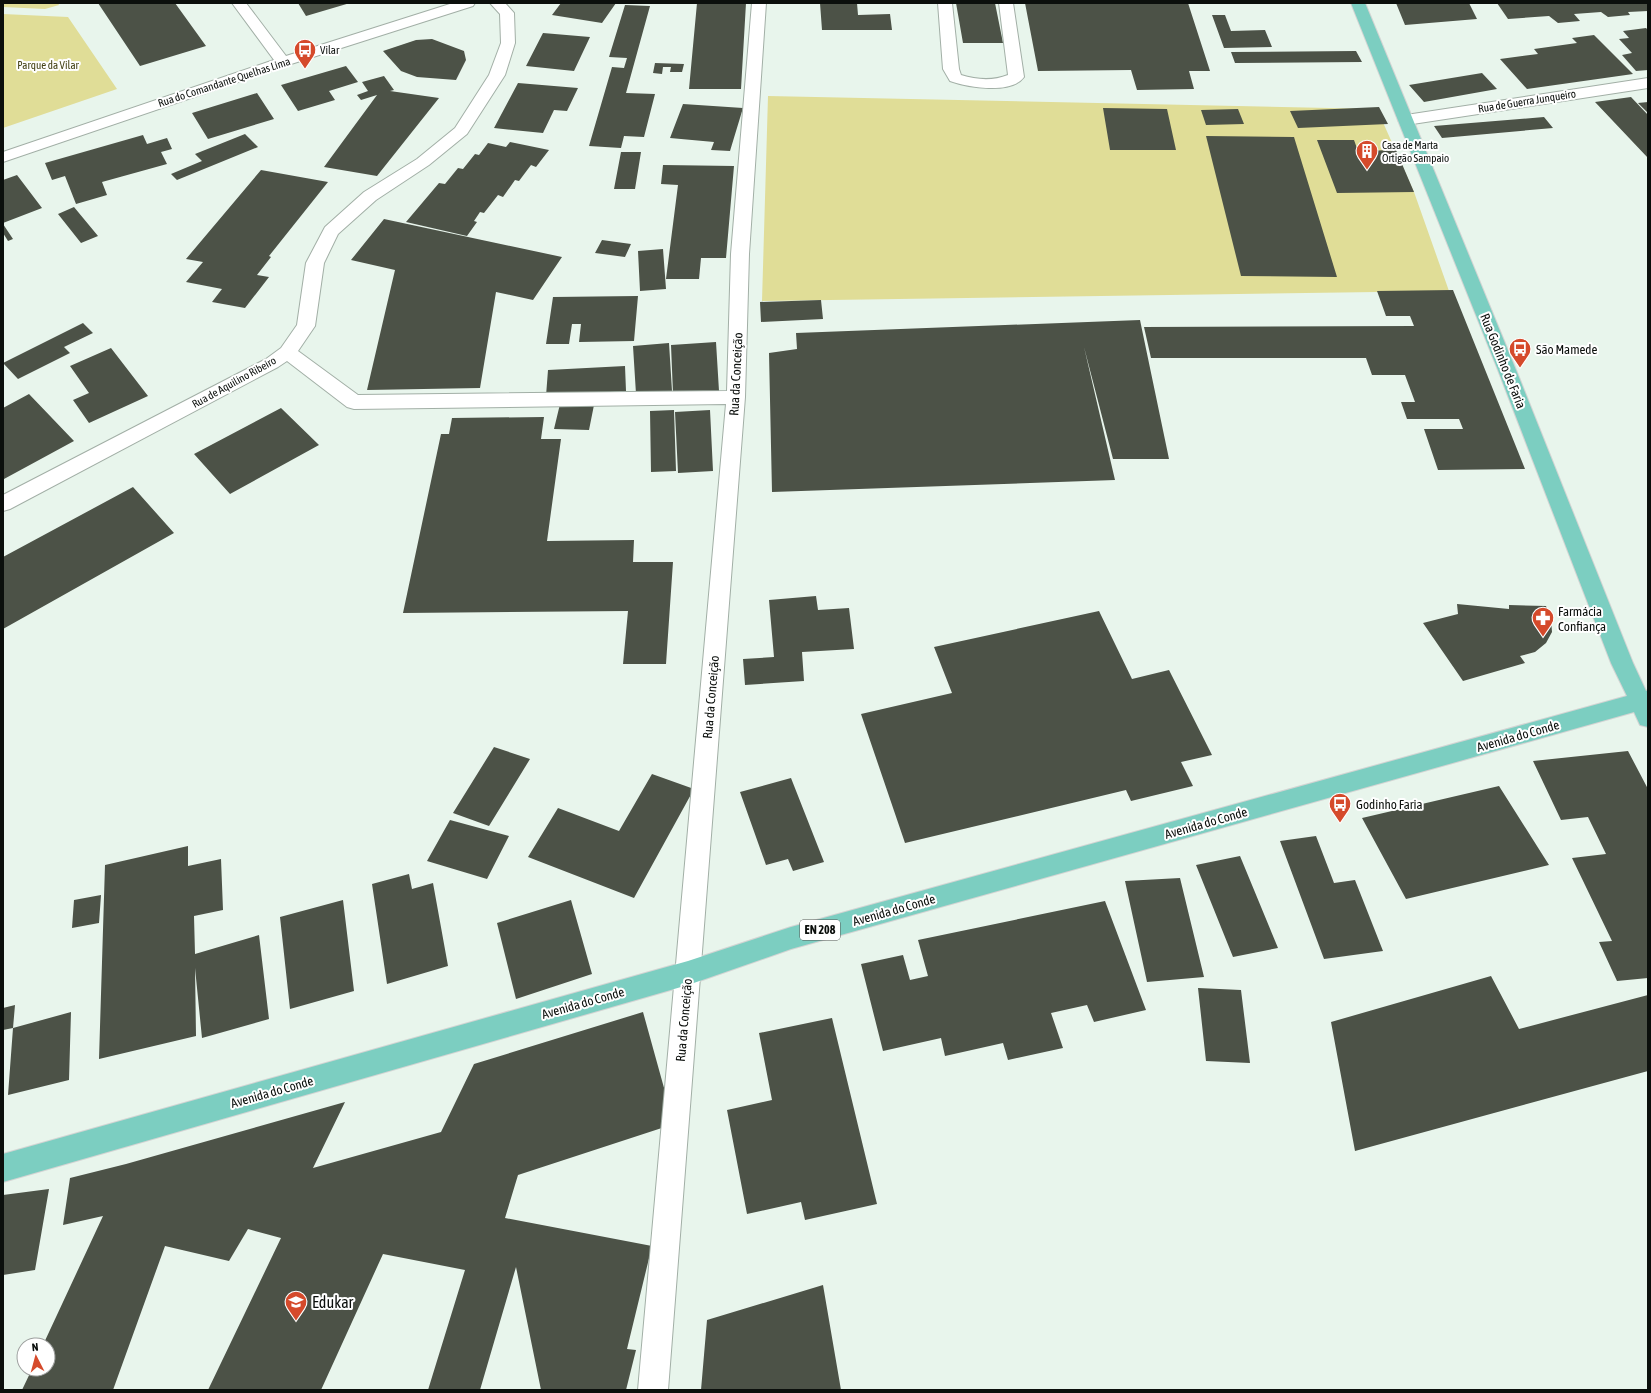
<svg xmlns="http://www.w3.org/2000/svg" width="1651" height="1393" font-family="'Asap Condensed',sans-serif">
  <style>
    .green { fill: #e0dd97 }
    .building { fill: #4c5247 }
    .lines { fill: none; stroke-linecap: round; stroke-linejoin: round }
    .minor-casing { stroke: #a2afa6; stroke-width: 2 }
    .major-casing { stroke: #d3d4d3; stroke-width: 2 }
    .minor { fill: #fff; fill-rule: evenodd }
    .major { fill: #7ccec1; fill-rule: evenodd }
    .labels { text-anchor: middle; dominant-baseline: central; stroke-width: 4; stroke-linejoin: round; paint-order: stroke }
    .far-poi-label { font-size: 11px; fill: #0b0f0c; stroke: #fff; text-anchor: start }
    .far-park-label { font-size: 11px; fill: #424013; stroke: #fff }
    .far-street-label { font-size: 11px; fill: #0b0f0c; stroke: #fff }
    .shield { fill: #fff; stroke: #545755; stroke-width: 1 }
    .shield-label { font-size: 12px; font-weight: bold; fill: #0b0f0c }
    .poi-label { font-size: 13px; fill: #0b0f0c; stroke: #fff; text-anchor: start }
    .street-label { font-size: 13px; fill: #0b0f0c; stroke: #fff }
    .near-poi-label { font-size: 16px; fill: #0b0f0c; stroke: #fff; text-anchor: start }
  </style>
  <rect width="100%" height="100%" fill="#e8f5ec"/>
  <path class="green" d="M3,3H58L59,5L45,9L3,7Z
    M3,14L68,17L117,89L3,128Z
    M768,96L1377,109L1414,192L1449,291L762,301Z"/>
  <path class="building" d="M98,3H175L206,46L140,66Z
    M298,3H350L306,16Z
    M561,3H616L602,23L552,15Z
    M697,3H746L741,89H689Z
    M820,3H857L858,15L890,14L892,30H822Z
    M956,3H995L1003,43H963Z
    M1025,3H1188L1210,71H1189L1194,89L1137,90L1131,70L1038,71Z
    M1396,3H1469L1477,19L1405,25Z
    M1497,3H1648V11L1628,12L1630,15L1608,17L1601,12L1574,14L1580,21L1558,23L1549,16L1508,19Z
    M625,5L650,6L626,93L655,94L644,137L624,136L621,148L589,146L612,67L624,68L627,58L609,57Z
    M1212,15H1225L1231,31L1265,30L1272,47L1224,48Z
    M1646,28L1648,30V70L1636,71L1622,55L1632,53L1619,39L1629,38L1623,31Z
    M543,33L590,37L574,71L526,66Z
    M1594,35L1633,74L1527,89L1500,59L1538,54L1534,49L1577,43L1572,38Z
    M432,39L464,51L466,60L456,80L417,77L401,71L383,51L416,40Z
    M1356,51L1362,62L1235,63L1231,52Z
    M655,63L684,64L682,72H670L671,67H663L662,74L653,73Z
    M346,66L358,82L329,91L335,100L298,111L281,85Z
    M1482,73L1497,89L1424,102L1409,85Z
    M384,76L394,90L390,91L439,98L377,176L324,167L377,95L361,100L357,95L368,91L362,82Z
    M518,83L578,88L567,111L554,110L543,133L494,128Z
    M257,93L274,119L208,139L192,113Z
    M1631,97L1648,115V158L1595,102Z
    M1648,102V113L1638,103Z
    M683,104L743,108L730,151L711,150L714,142L670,138Z
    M1379,107L1388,124L1298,128L1290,111Z
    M1103,108L1167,109L1176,150H1110Z
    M1238,109L1244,124L1206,125L1201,110Z
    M1544,117L1553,128L1442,138L1434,126Z
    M245,134L258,147L177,180L171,174L202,161L195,154Z
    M143,135L147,144L167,138L172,149L161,152L167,164L102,182L107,195L76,204L65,176L52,180L45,163Z
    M1206,136L1294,137L1337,277L1241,276Z
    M1317,140H1354L1358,151L1396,150L1414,192L1337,193Z
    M510,142L549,150L536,167L531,165L519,181L515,180L503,197L498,195L484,213L480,212L474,221L477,222L467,236L406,222L439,183L445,184L458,168L463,169L475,154L479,155L488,143L506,147Z
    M621,152H641L635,189H614Z
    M663,165L734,166L726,258H701L699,279H666L678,185L661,184Z
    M261,170L328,182L269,256L271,257L257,275L269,277L245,308L212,302L222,289L186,282L203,262L186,259Z
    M17,175L42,208L3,223V180Z
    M74,207L98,236L81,243L58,214Z
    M384,219L562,257L533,300L496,292L480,388L367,390L395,270L351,260Z
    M3,224L13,239L8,241L3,233Z
    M602,240L631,244L625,257L595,253Z
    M663,249L666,289L640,291L638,251Z
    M1453,290L1525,469L1438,470L1424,429H1463L1459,419H1407L1401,402H1415L1405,375H1372L1366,358H1151L1144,327L1414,326L1410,316H1386L1377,291Z
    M638,296L634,341L579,342L581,324H572L569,344H546L553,297Z
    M821,300L823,319L761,322L760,302Z
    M1140,320L1169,459H1113L1084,347L1115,480L772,492L769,353L797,349L796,333Z
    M83,323L93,333L64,347L70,353L18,379L3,363Z
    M716,342L719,391L673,394L671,345Z
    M669,343L672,391L636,394L633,346Z
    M111,348L148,396L89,423L73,400L89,393L70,366Z
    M625,366L626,391L546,396L548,370Z
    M29,394L74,441L4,479L3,408Z
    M560,404L594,405L589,430L554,429Z
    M281,408L319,445L230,494L194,454Z
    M674,410L676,471L651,472L650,411Z
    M710,410L713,471L678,473L675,412Z
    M544,417L541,439H561L547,541L634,540L633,562H673L666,664H623L628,611L403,613L441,434H449L452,418Z
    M133,487L174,533L3,629V557Z
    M816,596L818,610L849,608L854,649L802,652L804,681L745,685L743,659L774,657L769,600Z
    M1457,604L1509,609V605L1546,606L1551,619L1552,632L1546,643L1535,652L1520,656L1525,663L1463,681L1423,623L1458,614Z
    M1099,611L1132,679L1169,670L1212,755L1181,762L1193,786L1131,801L1126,790L905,843L861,714L952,693L934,647Z
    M494,747L530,759L489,826L453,813Z
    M1628,751L1648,789V978L1617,981L1599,942L1612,941L1572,858L1606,854L1588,817L1561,820L1533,761Z
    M652,774L694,789L634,898L528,857L558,808L619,831Z
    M791,778L824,862L793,871L788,859L766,865L740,792Z
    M1499,786L1549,865L1406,899L1362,818Z
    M450,820L509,836L487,879L427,861Z
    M1316,836L1334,883L1355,880L1383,951L1324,959L1280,841Z
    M188,846V866L221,859L223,910L194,916L195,954L259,935L269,1019L202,1038L195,968L196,1036L99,1059L105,865Z
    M1240,856L1278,948L1233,957L1196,865Z
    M409,874L412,889L433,883L448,966L387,984L372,884Z
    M1180,878L1204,977L1147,982L1125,881Z
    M101,895L99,923L72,928L74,900Z
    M343,900L354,991L290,1009L280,917Z
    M571,900L592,974L516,999L497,923Z
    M1105,901L1146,1010L1094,1022L1087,1005L1051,1013L1063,1048L1008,1060L1003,1043L945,1056L941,1038L883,1051L861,964L903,955L910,980L928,976L918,940Z
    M1491,976L1519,1029L1648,995V1071L1355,1151L1331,1022Z
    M1198,988L1241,990L1250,1063L1206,1061Z
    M15,1005L13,1028L3,1030V1008Z
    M71,1012L69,1080L8,1095L13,1028Z
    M643,1012L674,1124L518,1175L505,1218L652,1246L627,1349L636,1350L626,1390H541L516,1267L480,1390H428L465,1270L383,1254L321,1390H208L281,1238L248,1229L229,1261L165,1246L113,1390H22L32,1369H48V1345H43L103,1216L63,1225L70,1178L126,1164L345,1102L313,1168L441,1132L474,1064Z
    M832,1018L877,1204L805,1220L801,1202L747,1214L727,1110L772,1100L759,1033Z
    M49,1189L35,1270L3,1275V1195Z
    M823,1285L841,1390H701L707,1320Z"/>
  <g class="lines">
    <g class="minor-casing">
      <path id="minor" d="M232,3H246L286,56L453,3H475L473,6L288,65L3,162V152L274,60Z
        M490,3H505L514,13L515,43L505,75L467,134L429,165L376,200L338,234L324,263L315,326L298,351L358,395L727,391L731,254L752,3H766L749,254L745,397L668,1390H638L726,404L354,409L347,407L287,361L278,367L10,509L3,511V495L266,359L281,348L297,325L306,263L325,227L364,192L417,159L455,128L489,75L501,43L500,14Z
        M938,3H952L959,69L961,75C977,80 993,81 1008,75L999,3H1013L1024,77C1011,95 967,87 950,81L943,69Z
        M1648,78V88L1406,125L1400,123L1398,120L1400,117L1406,115Z"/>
    </g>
    <g class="major-casing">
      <path id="major" d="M1351,3H1365L1516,370L1633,663L1646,691L1648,690V727L1640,725L1634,712L791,949L688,985L3,1182V1154L688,961L791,927L1627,696L1611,663L1498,370Z"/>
    </g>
    <use href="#minor" class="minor"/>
    <use href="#major" class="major"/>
  </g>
  <defs>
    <g id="bus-pin" transform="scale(1.15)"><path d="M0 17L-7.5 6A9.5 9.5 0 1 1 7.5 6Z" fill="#d54a2b" stroke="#fff"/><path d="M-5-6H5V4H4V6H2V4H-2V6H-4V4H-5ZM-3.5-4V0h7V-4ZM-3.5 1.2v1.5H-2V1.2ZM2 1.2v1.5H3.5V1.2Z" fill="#fff"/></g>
    <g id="building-pin" transform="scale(1.15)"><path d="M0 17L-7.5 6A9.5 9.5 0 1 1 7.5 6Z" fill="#d54a2b" stroke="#fff"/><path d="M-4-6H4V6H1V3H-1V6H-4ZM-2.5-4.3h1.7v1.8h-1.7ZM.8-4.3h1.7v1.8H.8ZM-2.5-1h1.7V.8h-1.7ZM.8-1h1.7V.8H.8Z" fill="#fff"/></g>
    <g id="pharmacy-pin" transform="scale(1.15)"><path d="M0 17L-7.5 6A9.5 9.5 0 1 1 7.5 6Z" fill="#d54a2b" stroke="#fff"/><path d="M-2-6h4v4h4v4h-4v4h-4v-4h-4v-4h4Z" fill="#fff"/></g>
    <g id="school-pin" transform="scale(1.15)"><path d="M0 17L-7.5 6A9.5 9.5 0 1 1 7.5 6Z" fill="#d54a2b" stroke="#fff"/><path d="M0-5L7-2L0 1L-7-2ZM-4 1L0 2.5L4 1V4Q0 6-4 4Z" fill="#fff"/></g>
  </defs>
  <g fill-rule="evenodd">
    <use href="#bus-pin" x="305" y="50"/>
    <use href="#building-pin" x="1367" y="151"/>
    <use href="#bus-pin" x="1520" y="349"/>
    <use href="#pharmacy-pin" x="1543" y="618"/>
    <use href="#bus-pin" x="1340" y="804"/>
    <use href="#school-pin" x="296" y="1302"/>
  </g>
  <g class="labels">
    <g class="far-poi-label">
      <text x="320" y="50">Vilar</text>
      <text x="1382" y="145">Casa de Marta<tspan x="1382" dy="13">Ortigão Sampaio</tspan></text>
    </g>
    <g class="far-park-label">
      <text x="48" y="65">Parque da Vilar</text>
    </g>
    <g class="far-street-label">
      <text transform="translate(224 82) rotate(-18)">Rua do Comandante Quelhas Lima</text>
      <text transform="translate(1527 101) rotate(-9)">Rua de Guerra Junqueiro</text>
      <text transform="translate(234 382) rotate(-29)">Rua de Aquilino Ribeiro</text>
    </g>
    <rect class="shield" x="800" y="920" width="40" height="20" rx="3"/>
    <g class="shield-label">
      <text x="820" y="930">EN 208</text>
    </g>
    <g class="poi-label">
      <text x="1536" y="349">São Mamede</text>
      <text x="1558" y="611">Farmácia<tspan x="1558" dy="15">Confiança</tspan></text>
      <text x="1356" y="804">Godinho Faria</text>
    </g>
    <g class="street-label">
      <text transform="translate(1503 361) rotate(68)">Rua Godinho de Faria</text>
      <text transform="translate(736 374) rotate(-87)">Rua da Conceição</text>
      <text transform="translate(711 697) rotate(-85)">Rua da Conceição</text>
      <text transform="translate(1518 736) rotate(-16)">Avenida do Conde</text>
      <text transform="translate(1206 823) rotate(-16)">Avenida do Conde</text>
      <text transform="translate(894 910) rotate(-16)">Avenida do Conde</text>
      <text transform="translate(583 1003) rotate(-16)">Avenida do Conde</text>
      <text transform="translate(684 1020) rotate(-85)">Rua da Conceição</text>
      <text transform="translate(272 1092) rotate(-16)">Avenida do Conde</text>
    </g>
    <g class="near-poi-label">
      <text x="312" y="1302">Edukar</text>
    </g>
  </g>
  <rect width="1651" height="1393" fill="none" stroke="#0b0f0c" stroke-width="8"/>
  <g transform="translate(36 1357) rotate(354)"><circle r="19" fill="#ffffff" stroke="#9d9f9e"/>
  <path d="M0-3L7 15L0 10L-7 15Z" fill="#d54a2b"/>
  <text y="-6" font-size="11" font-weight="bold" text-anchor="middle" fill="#0b0f0c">N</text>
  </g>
</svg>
